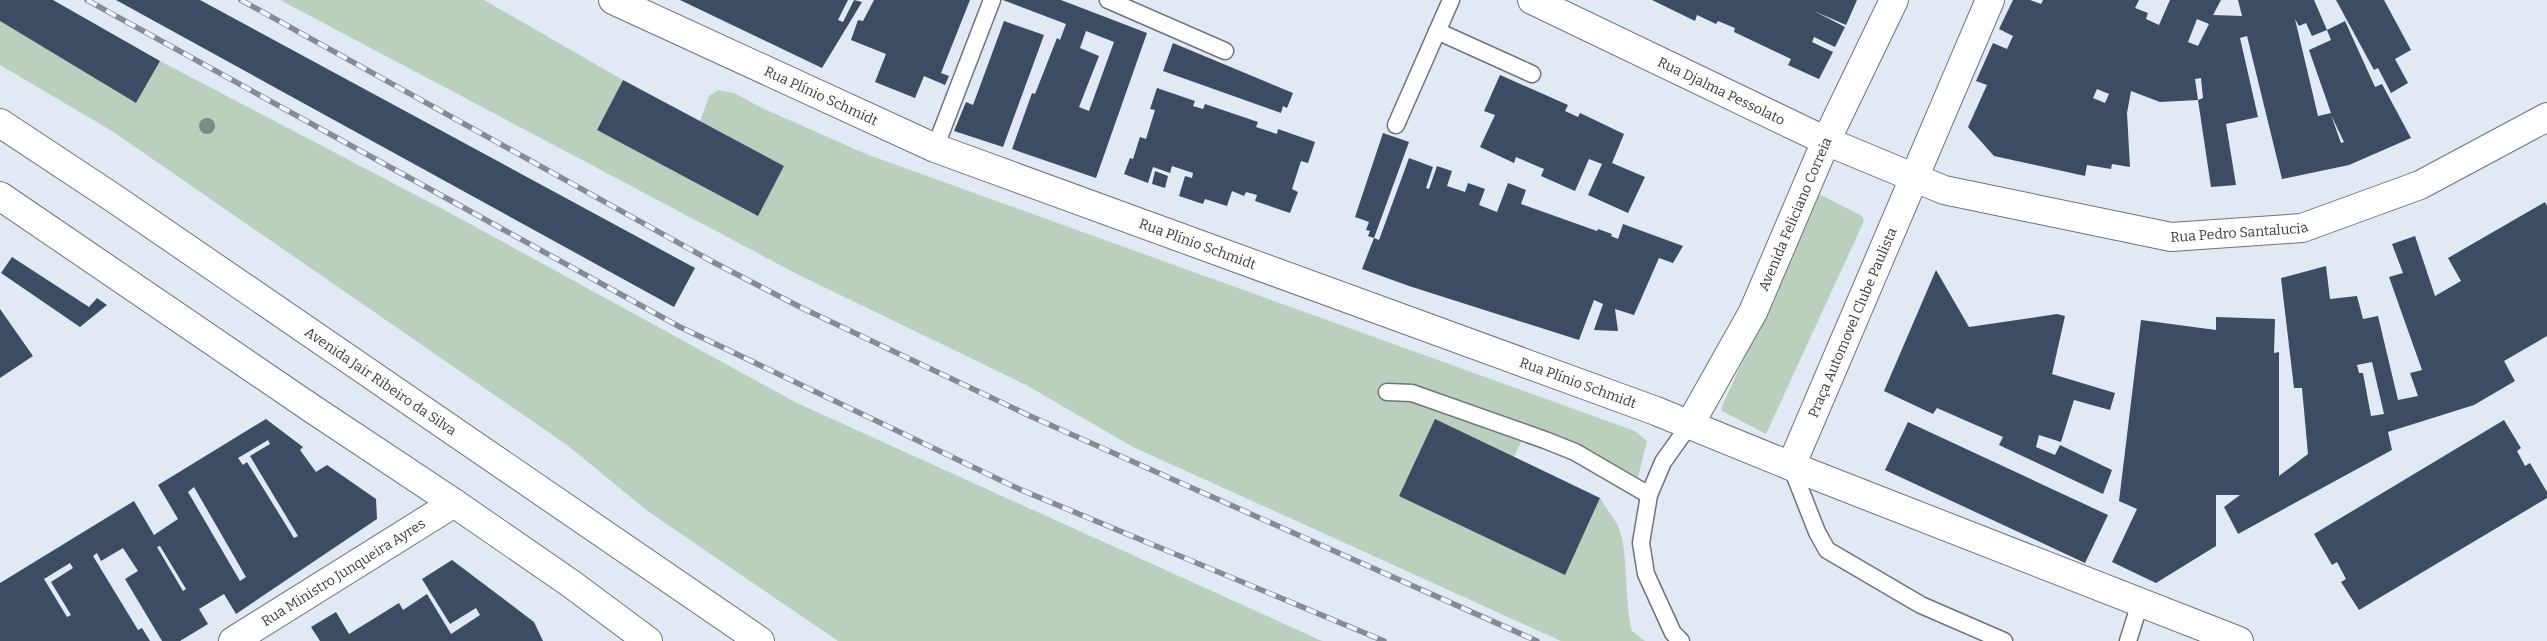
<svg xmlns="http://www.w3.org/2000/svg" width="2547" height="641" font-family="Bitter,serif">
  <style>
    .green { fill: #bbd0bc }
    .building { fill: #3c4c62; fill-rule: evenodd }
    .lines { fill: none; stroke-linecap: round; stroke-linejoin: round }
    .service-casing { stroke: #6d737c; stroke-width: 19 }
    .minor-casing { stroke: #6d737c; stroke-width: 30 }
    .tertiary-casing { stroke: #6d737c; stroke-width: 30 }
    .primary-casing { stroke: #6d737c; stroke-width: 30 }
    .service { stroke: #fff; stroke-width: 16 }
    .minor { stroke: #fff; stroke-width: 28 }
    .tertiary { stroke: #fff; stroke-width: 28 }
    .primary { stroke: #fff; stroke-width: 28 }
    .rail-casing { stroke: #868b93; stroke-width: 5.5 }
    .rail { stroke: #f0f6ff; stroke-width: 4; stroke-dasharray: 11; stroke-linecap: butt }
    .tree { fill: #778f82 }
    .labels { text-anchor: middle; dominant-baseline: central; stroke-width: 5; stroke-linejoin: round; paint-order: stroke }
    .street-label { font-size: 14px; fill: #393c40; stroke: #f0f6ff }
  </style>
  <rect width="100%" height="100%" fill="#e1e9f4"/>
  <path class="green" d="M280,0H484L623,80L597,130L758,215L784,166L700,121L709,96L718,90L734,93L762,108L866,154L1635,431L1647,441L1638,477L1580,445L1528,427L1514,457L1564,574L1600,498C1605,507 1612,515 1617,524C1629,546 1624,602 1632,631L1645,641H1561L1133,447L1026,385L799,275Z
    M0,21L136,103L160,61L452,214L797,403L1322,641H838L649,512L567,445L112,131L0,65Z
    M1819,194L1862,216L1864,221L1766,434L1722,411V406Z"/>
  <path class="building" d="M0,0H53L160,61L136,103L0,21Z
    M116,0H200L695,268L674,307Z
    M680,0H848L838,20L843,22L854,0L862,2L822,68Z
    M874,0H970L941,73L949,76L945,85L924,76L915,98L875,82L886,54L851,40L858,20L863,21Z
    M1003,0H1061L1147,33L1096,178L1012,149L1032,93L1035,94L1057,38L1060,40L1066,24ZM1086,31L1114,42L1089,111L1079,107L1099,56L1080,48Z
    M1652,0H1857L1846,25L1814,11L1845,27L1835,47L1814,37L1812,42L1833,52L1819,79L1788,65L1791,59L1734,32L1735,28L1718,21L1716,24L1697,15L1695,21Z
    M2013,0H2030L2041,4L2043,0H2139L2135,8L2148,13L2146,19L2159,25L2170,0H2221L2213,15L2242,16L2238,0H2314L2327,30L2312,36L2306,23L2299,26L2295,19L2318,116L2331,113L2309,50L2331,40L2327,30L2345,21L2375,87L2382,84L2411,138L2349,165L2282,179L2247,36L2240,38L2258,117L2226,124L2236,185L2211,187L2198,100L2203,98L2201,78L2195,79L2198,100L2160,102L2131,91L2127,113L2130,167L2112,164L2111,169L2087,165L2085,176L1994,156L1968,127L1987,85L1976,81L1993,43L2007,49L2013,36L1999,29ZM2197,19L2209,24L2198,46L2188,42ZM2097,89L2109,94L2105,103L2093,98ZM2331,115L2344,142L2341,143Z
    M2336,0H2384L2411,50L2395,59L2408,83L2391,93L2378,68L2374,70Z
    M1004,21L1044,35L1003,147L954,131L966,102L973,105Z
    M1173,43L1293,93L1287,108L1283,106L1281,113L1163,71Z
    M1500,75L1568,105L1565,111L1578,117L1580,113L1624,134L1612,163L1645,177L1628,213L1588,195L1602,164L1589,159L1575,191L1541,176L1544,169L1516,157L1514,163L1480,147L1495,115L1484,111Z
    M623,80L784,166L758,216L597,130Z
    M1157,88L1195,101L1193,106L1203,109L1205,104L1258,122L1256,127L1277,134L1278,129L1315,142L1308,163L1301,161L1292,189L1298,192L1290,213L1255,201L1257,195L1246,192L1244,196L1232,191L1227,206L1205,199L1203,204L1179,196L1185,176L1192,178L1193,173L1172,166L1170,173L1153,167L1148,183L1124,174L1130,158L1133,159L1140,137L1146,139L1155,110L1150,109Z
    M1383,133L1409,142L1374,238L1368,236L1370,231L1366,230L1369,222L1355,217Z
    M1409,158L1433,167L1426,188L1429,189L1437,166L1452,171L1447,186L1465,192L1468,183L1485,189L1479,205L1497,212L1508,183L1526,190L1521,204L1597,231L1598,229L1612,234L1611,236L1618,239L1623,224L1683,246L1673,263L1659,258L1634,315L1615,309L1618,331L1594,330L1603,304L1594,300L1579,340L1409,286L1362,269L1374,238L1379,240Z
    M1155,171L1168,176L1165,188L1152,184Z
    M2545,202L2547,206V336L2504,361L2515,381L2474,405L2388,432L2392,450L2238,534L2224,507L2240,495H2216V546L2156,583L2112,562L2137,509L2119,501L2141,320L2216,330V317L2275,319L2274,353L2279,352V476L2308,454L2302,388H2294L2281,278L2326,266L2330,299L2357,296L2363,319L2378,316L2398,400L2418,396L2410,373L2422,370L2389,277L2403,273L2392,244L2415,236L2435,296L2461,281L2448,258ZM2372,362L2384,414L2371,416L2363,373H2359L2357,365Z
    M12,257L89,307L97,298L107,305L80,327L1,273Z
    M1936,270L1969,327L2057,314L2065,316L2052,374L2115,393L2110,410L2074,400L2061,442L2039,435L2036,447L2055,455L2060,445L2112,470L2103,494L1999,445L2003,437L1937,408L1933,414L1884,391Z
    M0,309L33,356L0,378Z
    M266,419L303,447L300,450L316,472L327,465L376,499L377,519L236,614L224,594L199,609L208,624L180,641H162L125,579L138,571L123,548L101,561L97,553L93,556L138,630L142,628L150,641H0V583L134,501L154,535L178,519L158,485ZM268,440L270,444L250,456L298,536L294,538L247,462L243,465L238,458ZM194,487L246,577L240,581L188,492ZM160,546L186,589L183,591L157,547ZM70,563L73,568L51,582L71,615L67,617L44,579Z
    M1435,419L1600,498L1565,575L1399,496Z
    M2504,420L2521,448L2517,451L2525,466L2530,463L2547,492V498L2359,610L2341,582L2346,579L2337,562L2332,565L2314,534Z
    M1908,422L2108,515L2085,563L1885,470Z
    M452,560L534,622L543,641H320L311,627L336,612L349,634L399,603L403,610L427,594L451,634L480,615L476,608L450,624L422,579Z"/>
  <g class="lines">
    <g class="service-casing">
      <path id="service" d="M1108,0L1225,51
        M1437,31L1532,74
        M1396,125L1451,0
        M935,148L992,0
        M1387,392L1412,393L1545,440L1575,452L1649,495
        M1791,466L1817,532L1827,550L1921,605L2004,641
        M1681,641L1673,633L1646,574L1641,543L1649,495L1663,462L1690,424
        M2128,641L2140,603"/>
    </g>
    <g class="minor-casing">
      <g id="minor">
        <path id="s1" d="M1532,0L1826,141L1944,190L2171,237L2302,228L2420,185L2547,117"/>
        <path id="s2" d="M1690,424L1753,312L1826,141L1894,0"/>
        <path id="s3" d="M1791,466L1990,0"/>
        <path id="s4" d="M233,641L454,503"/>
      </g>
    </g>
    <g class="tertiary-casing">
      <g id="tertiary">
        <path id="s5" d="M613,0L935,148L1656,411L1791,466"/>
      </g>
    </g>
    <g class="primary-casing">
      <g id="primary">
        <path id="s6" d="M0,123L112,197L760,641"/>
        <path d="M0,196L311,408L454,503L570,583L648,641"/>
        <path d="M1791,466L2239,641"/>
      </g>
    </g>
    <use href="#service" class="service"/>
    <use href="#minor" class="minor"/>
    <use href="#tertiary" class="tertiary"/>
    <use href="#primary" class="primary"/>
    <g class="rail-casing">
      <path id="rail" d="M87,0L680,327L1019,489L1384,641
        M241,0L713,262L802,308L1030,416L1537,641"/>
    </g>
    <use href="#rail" class="rail"/>
  </g>
  <circle class="tree" cx="207" cy="126" r="8"/>
  <g class="labels">
    <g class="street-label">
      <text stroke="none"><textPath href="#s1" startOffset="210">Rua Djalma Pessolato</textPath></text>
      <text stroke="none"><textPath href="#s5" startOffset="229">Rua Plínio Schmidt</textPath></text>
      <text stroke="none"><textPath href="#s2" startOffset="235">Avenida Feliciano Correia</textPath></text>
      <text stroke="none"><textPath href="#s1" startOffset="754">Rua Pedro Santalucia</textPath></text>
      <text stroke="none"><textPath href="#s5" startOffset="634">Rua Plínio Schmidt</textPath></text>
      <text stroke="none"><textPath href="#s3" startOffset="156">Praça Automovel Clube Paulista</textPath></text>
      <text stroke="none"><textPath href="#s6" startOffset="460">Avenida Jair Ribeiro da Silva</textPath></text>
      <text stroke="none"><textPath href="#s5" startOffset="1039">Rua Plínio Schmidt</textPath></text>
      <text stroke="none"><textPath href="#s4" startOffset="130">Rua Ministro Junqueira Ayres</textPath></text>
    </g>
  </g>
</svg>
